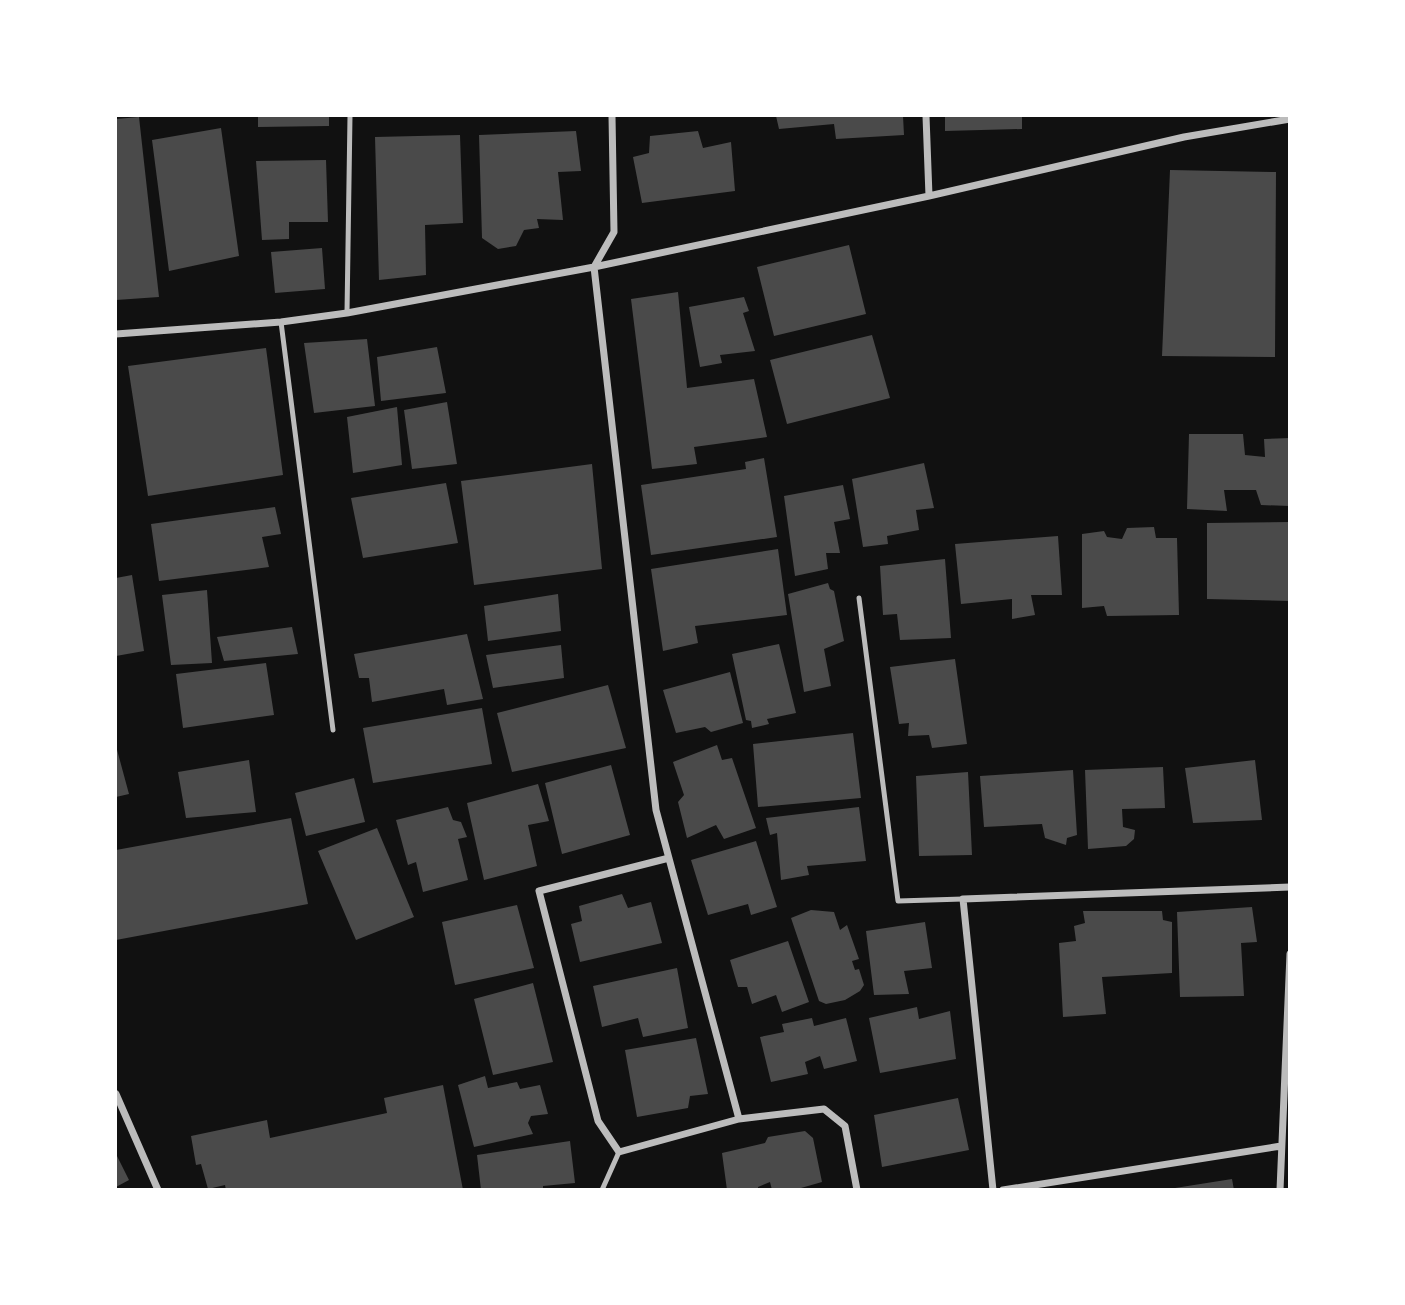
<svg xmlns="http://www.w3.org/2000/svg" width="1405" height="1305" font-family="Arial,sans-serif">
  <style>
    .building { fill: #4a4a4a }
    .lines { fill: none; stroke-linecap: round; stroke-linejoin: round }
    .service { stroke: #bcbcbc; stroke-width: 5 }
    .minor { stroke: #bcbcbc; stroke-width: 7 }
  </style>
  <rect width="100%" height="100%" fill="#111"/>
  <path class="building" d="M258,116H329V126L258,127Z
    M776,116H903L904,135L836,139L834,124L779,129Z
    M945,116H1022V129L945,131Z
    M139,117L159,297L116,300V119Z
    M221,128L239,256L169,271L152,140Z
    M576,131L581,171L558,172L563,220L537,219L539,228L524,230L516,246L498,249L482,238L479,135Z
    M698,131L703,148L731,142L735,191L642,203L633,157L649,153L650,136Z
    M460,135L463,223L425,225L426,275L379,280L375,137Z
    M326,160L328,222H289V239L262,240L256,161Z
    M1170,170L1276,172L1275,357L1162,356Z
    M849,245L866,314L774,336L757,267Z
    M322,248L325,289L275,293L271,252Z
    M678,292L687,388L754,379L767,437L694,447L697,464L652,469L631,299Z
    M744,297L749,311L743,313L755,351L720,355L722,363L700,367L689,307Z
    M872,335L890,398L787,424L770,360Z
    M367,339L375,406L314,413L304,343Z
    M437,347L446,393L381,401L377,357Z
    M266,348L283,475L148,496L128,366Z
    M447,402L457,464L412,469L404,410Z
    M397,407L402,465L353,473L347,417Z
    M1189,434H1243L1245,455L1265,457L1264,439L1290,438V506L1261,505L1256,490H1224L1227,511L1187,509Z
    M764,458L777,537L651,555L641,485L746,469L745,462Z
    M924,463L934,508L916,510L919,530L887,536L888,544L863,547L852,479Z
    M592,464L602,569L474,585L461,481Z
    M446,483L458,543L363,558L351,498Z
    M843,485L850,519L834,522L840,553H826L828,569L795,576L784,496Z
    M275,507L281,534L262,537L269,567L159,581L151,524Z
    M1290,522V601L1207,599V523Z
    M1154,527L1156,538H1177L1179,615L1107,616L1104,606L1082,608V534L1104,531L1107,537L1122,539L1127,528Z
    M1058,536L1062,595H1031L1035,615L1012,619V599L961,604L955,544Z
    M778,549L787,615L695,626L698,643L663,651L651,569Z
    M945,559L951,638L900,640L897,614L883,615L880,566Z
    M132,575L144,651L116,656V578Z
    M828,583L830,589L834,591L844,641L824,649L831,686L804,692L788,594Z
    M207,590L212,663L171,665L162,595Z
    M558,594L561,631L488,641L484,606Z
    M292,627L298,654L224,661L217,637Z
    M467,634L483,699L447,705L444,689L372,702L369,678H359L354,654Z
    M779,644L796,713L767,719L769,724L752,728L751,721L746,720L732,654Z
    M561,645L564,678L493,688L486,655Z
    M955,659L967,744L932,748L929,735L908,736L909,723L899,724L890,667Z
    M266,663L274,715L183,728L176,674Z
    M730,672L743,723L711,732L705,727L676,733L663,690Z
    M608,685L626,748L512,772L497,713Z
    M482,708L492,764L373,783L363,728Z
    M853,733L861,798L758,807L753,744Z
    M717,745L722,760L732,758L756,828L724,839L716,825L687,838L678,802L684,795L673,762Z
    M116,746L129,794L116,797Z
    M249,760L256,812L186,818L178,772Z
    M1255,760L1262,820L1193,823L1185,768Z
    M611,765L630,835L562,854L545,783Z
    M1163,767L1165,808L1122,809L1123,827L1135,830L1134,839L1126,846L1088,849L1085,770Z
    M1073,770L1077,835L1067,838L1066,845L1045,838L1042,824L984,827L980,776Z
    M968,772L972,855L919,856L916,776Z
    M354,778L365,822L306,836L295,793Z
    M538,784L549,821L528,825L537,866L484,880L467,803Z
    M448,807L453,820L461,822L467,837L458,839L468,880L423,892L416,862L408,865L396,820Z
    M859,807L866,861L807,866L809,875L781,880L777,833L770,835L766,818Z
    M291,818L308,904L116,940V850Z
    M377,828L414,917L356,940L318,851Z
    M756,841L777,907L751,915L748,904L708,915L691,860Z
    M622,894L628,908L651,902L662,943L580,962L571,924L582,921L579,906Z
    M517,905L534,968L455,985L442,922Z
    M1252,907L1257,942L1241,943L1244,996L1180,997L1177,912Z
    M811,910L834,912L840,930L847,925L859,959L852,961L855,970L859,969L864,985L860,991L845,1000L826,1004L819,1001L791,918Z
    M1083,911H1162L1163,920L1172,922V973L1102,977L1106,1014L1063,1017L1059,943L1076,941L1074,926L1085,923Z
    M925,922L932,968L904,971L909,994L874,995L866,931Z
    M788,941L809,1002L782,1012L776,995L752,1004L747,987H738L730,960Z
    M677,968L688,1028L643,1037L638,1018L602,1027L593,986Z
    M533,983L553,1062L493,1075L474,999Z
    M917,1007L919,1019L950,1011L956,1059L880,1073L869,1018Z
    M812,1018L814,1026L846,1018L857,1061L824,1069L820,1056L805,1062L808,1074L771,1082L760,1037L784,1032L782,1024Z
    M696,1038L708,1094L690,1096L688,1108L637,1117L625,1050Z
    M485,1076L488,1088L517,1082L520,1089L540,1085L548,1114L531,1116L528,1123L533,1134L474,1147L458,1085Z
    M443,1085L463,1190H226L225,1185L208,1189L201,1164L196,1165L191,1136L267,1120L270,1138L387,1113L384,1098Z
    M958,1098L969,1150L882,1167L874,1115Z
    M805,1131L813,1138L822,1182L794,1190H772L770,1182L758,1187V1190H727L722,1153L765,1143L768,1137Z
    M570,1141L575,1183L543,1186V1190H481L477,1155Z
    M116,1154L129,1180L116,1187Z
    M1232,1179L1234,1190H1175V1188Z"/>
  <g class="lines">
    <path class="service" d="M347,313L350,116
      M281,322L333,730
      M859,598L898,901L963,899
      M602,1190L619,1152"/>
    <path class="minor" d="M612,116L614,232L594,267L656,810L739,1119
      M926,116L929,196
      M116,334L281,322L347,313L594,267L929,196L1184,137L1290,119
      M669,858L539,891L598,1121L619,1152L739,1119L824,1109L845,1126L857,1190
      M116,1094L158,1190
      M993,1190L963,899L1290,887
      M1003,1190L1281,1146
      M1280,1190L1290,954"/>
  </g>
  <rect width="1405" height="1305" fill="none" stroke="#ffffff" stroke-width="234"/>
</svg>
